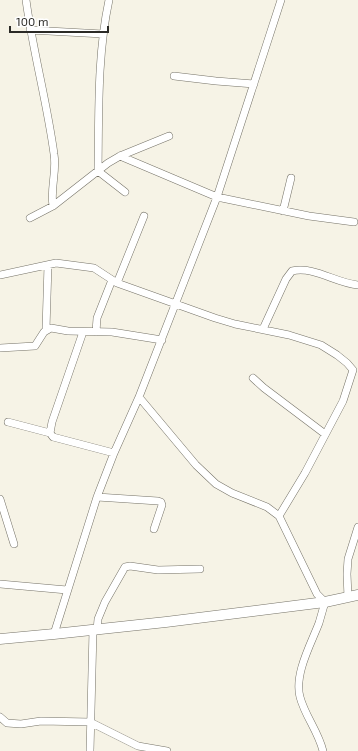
<svg xmlns="http://www.w3.org/2000/svg" width="358" height="751" font-family="'Exo 2',sans-serif">
  <style>
    .lines { fill: none; stroke-linecap: round; stroke-linejoin: round }
    .street-casing { stroke: #757267; stroke-width: 8 }
    .secondary-casing { stroke: #757267; stroke-width: 11 }
    .street { stroke: #fff; stroke-width: 7 }
    .secondary { stroke: #fff; stroke-width: 10 }
  </style>
  <rect width="100%" height="100%" fill="#f6f3e6"/>
  <g class="lines">
    <g class="street-casing">
      <path id="street" d="M26,0C33,52 47,102 54,154C57,172 50,188 53,206
        M109,0C97,56 99,114 98,171L125,192
        M30,30L103,34
        M174,76L216,81L254,84
        M120,156L217,197L309,216L354,222
        M283,211L291,178
        M30,218L53,206L108,163L120,156L169,136
        M0,275L56,263L94,268L117,283L215,318L235,324L289,335L321,345L337,355L347,363L353,370L343,401L305,473L279,516
        M117,283L144,216
        M46,329L48,265
        M263,329L286,279L292,271C314,266 336,283 358,285
        M96,332L97,318L112,280
        M0,348L35,346L44,332L51,328L68,331L112,332L162,340
        M253,378L264,388L325,434
        M139,397L196,465L216,484L232,493L267,507L279,516L317,594L325,602C323,609 321,616 319,623C311,644 294,674 300,697C305,716 318,731 323,751
        M8,422L50,433L53,437L114,453
        M50,433L52,422L83,332
        M97,497L158,501L161,502L162,505L154,529
        M0,499L14,544
        M0,584L67,590
        M348,597L347,574L348,559L358,527
        M97,630L98,619L105,602L125,567L130,566L158,570L200,569
        M54,634L97,497L114,453L139,397L217,197L281,0
        M0,717L7,723L21,724L41,721L90,722L138,746L167,751
        M90,751L93,630"/>
    </g>
    <g class="secondary-casing">
      <path id="secondary" d="M0,639L54,634L166,622L325,602L358,595"/>
    </g>
    <use href="#street" class="street"/>
    <use href="#secondary" class="secondary"/>
  </g>
  <path d="M10 26v6h98v-6" fill="none" stroke="#2b2a26" stroke-width="2"/>
  <text x="16" y="26" font-size="12" fill="#2b2a26" stroke="#ffffff" stroke-width="3" paint-order="stroke">100 m</text>
</svg>
